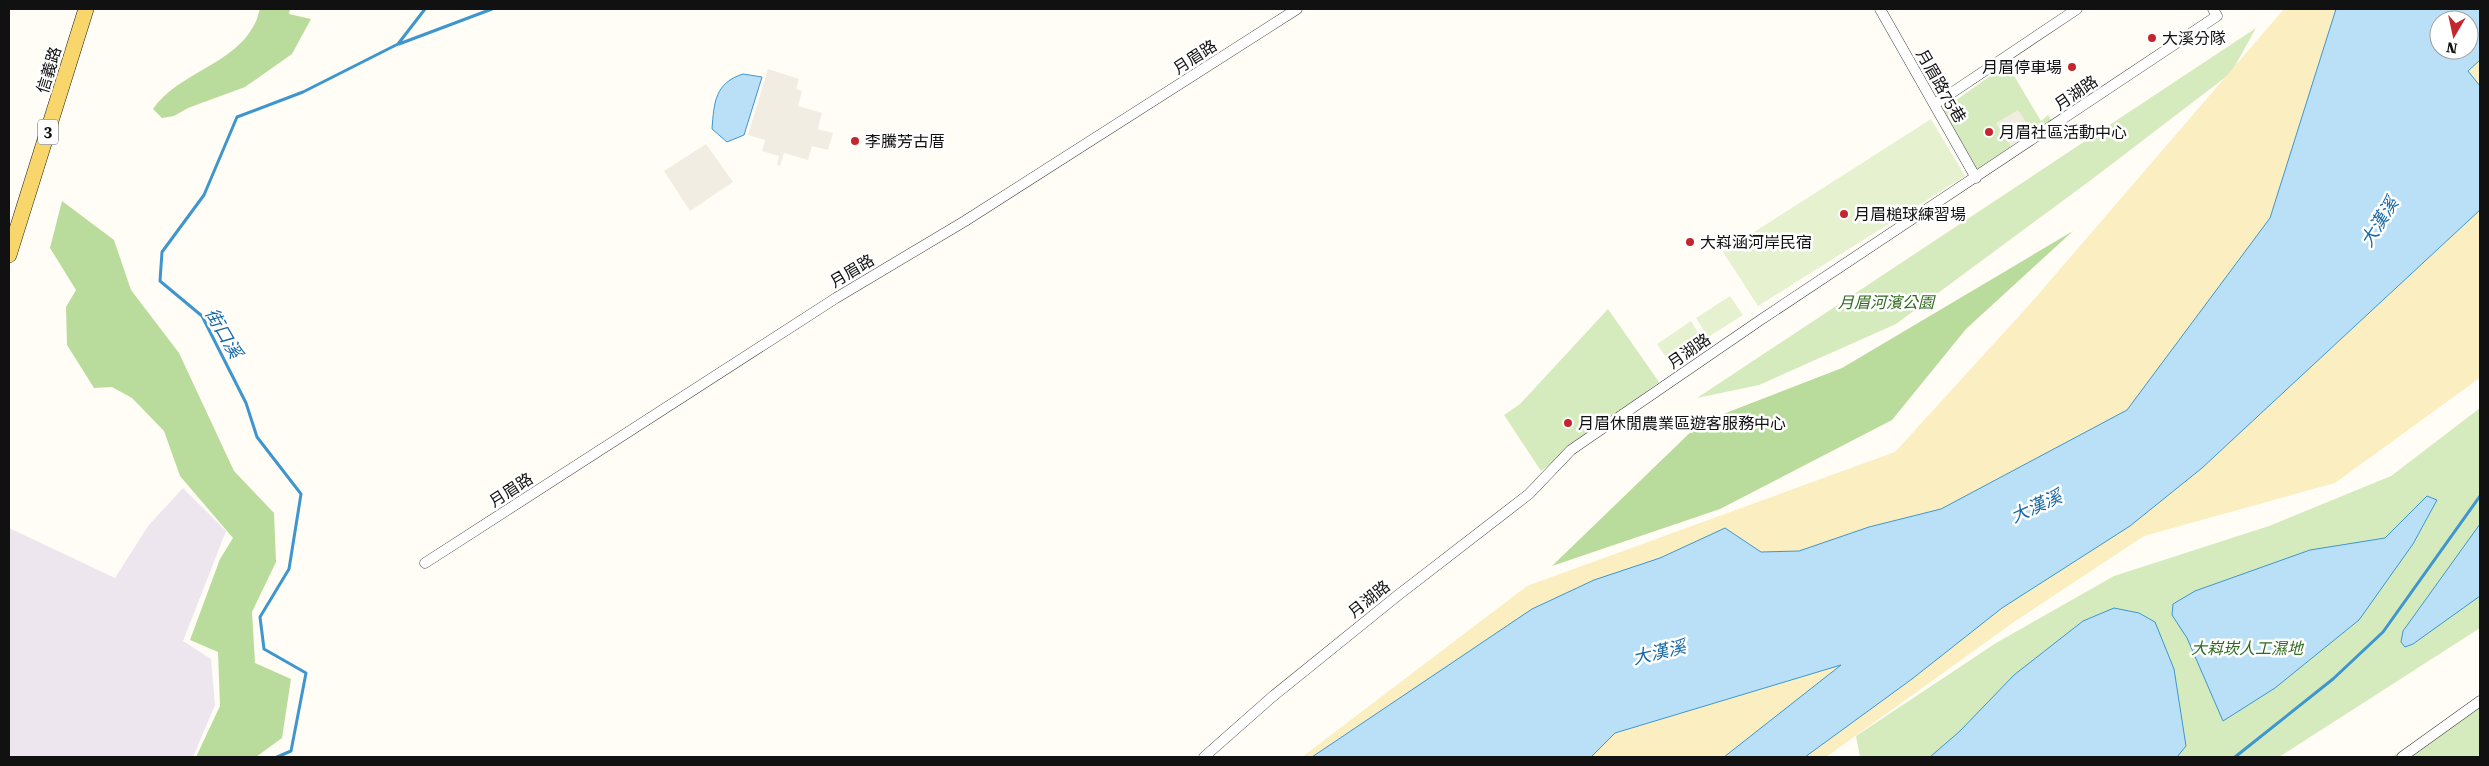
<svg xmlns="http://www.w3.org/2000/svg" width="2489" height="766" font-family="'Roboto Serif','Noto Sans TC',serif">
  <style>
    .industrial { fill: #eee6ef }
    .green { fill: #d5ebbd }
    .forest { fill: #b9dc9c }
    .sand { fill: #fbeec1; fill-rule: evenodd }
    .pitch { fill: #e6f2cf }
    .plaza { fill: #f1ede2 }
    .water { fill: #b9e0f7; stroke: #3f96cf; fill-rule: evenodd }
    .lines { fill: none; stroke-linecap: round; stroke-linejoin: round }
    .stream { stroke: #3f96cf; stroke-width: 3 }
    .minor-casing { stroke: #444; stroke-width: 11 }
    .primary-casing { stroke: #222; stroke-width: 16 }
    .minor { stroke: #fff; stroke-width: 10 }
    .primary { stroke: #f9d66b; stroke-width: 15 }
    .poi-dot { fill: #c4262e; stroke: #fff; stroke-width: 2 }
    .labels { text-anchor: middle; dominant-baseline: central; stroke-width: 5; stroke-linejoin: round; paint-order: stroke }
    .shield { fill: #fff; stroke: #585858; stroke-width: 1 }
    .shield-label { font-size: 15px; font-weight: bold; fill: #111 }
    .poi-label { font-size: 16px; fill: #111; stroke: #fff; text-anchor: start }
    .street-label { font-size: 16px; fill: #111; stroke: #fff }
    .park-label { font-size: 16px; font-style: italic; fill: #2f6b1f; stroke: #fff }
    .water-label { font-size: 18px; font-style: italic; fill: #1768a6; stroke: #fff }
  </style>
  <rect width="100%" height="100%" fill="#fffdf5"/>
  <path class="industrial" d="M183,488L226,531L183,641L211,659L215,705L193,757H9V528L115,578L148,526Z"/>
  <path class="green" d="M2256,28L2231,73L2091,180L1896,324L1759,385L1697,398Z
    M2007,64L2041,121L2048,115L2054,124L1977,176L1938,113Z
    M1608,309L1659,382L1541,471L1504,415L1520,404Z
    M2480,408V628L2279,757H1860L1856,736L1996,643L2114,576L2269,526L2391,476Z
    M2480,695V757H2392Z"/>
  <path class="forest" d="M260,9H290L289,14L311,19L292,54L245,87L188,108L174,116L162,118L153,109C178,73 232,65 253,27C257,21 258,15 260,9Z
    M62,201L114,240L131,290L179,353L234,471L274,513L276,562L252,612L255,663L291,679L282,738L256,757H196L220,706L218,652L190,640L220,559L233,538L180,476L164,431L132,398L112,387L94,388L67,345L66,307L76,290L50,248Z
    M2073,231L1966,329L1892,420L1720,509L1552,566L1700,423L1842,368Z"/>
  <path class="sand" d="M2284,9H2469L2480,18V377L2470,385L2335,483L2144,536L2014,622L1826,757H1302L1527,586L1895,452L2030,304ZM2439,20H2469V50H2439Z"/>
  <path class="pitch" d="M1931,119L1965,176L1758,306L1723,252Z
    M1730,296L1743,315L1708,337L1696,318Z
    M1691,321L1703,340L1669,362L1657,344Z"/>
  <path class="plaza" d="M768,69L799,79L796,89L802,91L798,106L822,113L818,129L833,133L828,150L812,146L808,160L784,153L780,166L777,165L779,156L762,151L765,140L748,135Z
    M2018,110L2034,134L2012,148L1996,123Z
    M706,144L733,182L690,211L664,171Z"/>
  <path class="water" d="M2336,9H2480V60L2468,71L2480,86V210L2202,468L2130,526L2002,608L1912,679L1805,757H1724L1841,665L1615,733L1591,757H1312L1532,609L1594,580L1660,558L1725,528L1761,552L1799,551L1869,527L1941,509L2127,410L2270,218ZM2439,20H2469V50H2439Z
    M743,74L762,77L744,135L727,142L712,129C714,102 715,83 743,74Z
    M2427,496L2437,500L2413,544L2359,620L2275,688L2223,721L2187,638L2172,615L2173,604L2195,591L2310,550L2385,538Z
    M2480,524V596L2413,644L2405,647L2401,642L2403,631Z
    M2114,608L2139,613L2155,622L2174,669L2186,746L2177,757H1930L1960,731L2014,675L2083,621Z"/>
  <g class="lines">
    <path class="stream" d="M399,44L492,9
      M277,757L291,751L306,673L264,649L260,617L289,569L301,494L257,437L246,403L202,316L160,281L162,252L204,195L237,117L303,92L398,44L425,9
      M2235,757L2333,679L2383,632L2480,496"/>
    <g class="minor-casing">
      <path id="minor" d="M1880,9L1976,178
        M1935,104L2077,9
        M425,563L836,298L965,221L1297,9
        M1204,757L1272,697L1397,596L1529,494L1571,450L1759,321L2217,16L2213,9
        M2402,757L2480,701"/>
    </g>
    <g class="primary-casing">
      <path id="primary" d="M9,255L86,9"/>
    </g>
    <use href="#minor" class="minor"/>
    <use href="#primary" class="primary"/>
  </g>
  <g class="poi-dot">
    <circle cx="2152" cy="38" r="5"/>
    <circle cx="2072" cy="67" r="5"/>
    <circle cx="1989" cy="132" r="5"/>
    <circle cx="855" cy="141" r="5"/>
    <circle cx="1844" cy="214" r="5"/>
    <circle cx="1690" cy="242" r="5"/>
    <circle cx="1568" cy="423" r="5"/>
  </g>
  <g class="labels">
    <rect class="shield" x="38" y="119.5" width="20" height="25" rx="4"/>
    <g class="shield-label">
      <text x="48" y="132">3</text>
    </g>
    <g class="poi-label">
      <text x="2162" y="38">大溪分隊</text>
      <text x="2062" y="67" text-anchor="end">月眉停車場</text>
      <text x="1999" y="132">月眉社區活動中心</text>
      <text x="865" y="141">李騰芳古厝</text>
      <text x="1854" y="214">月眉槌球練習場</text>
      <text x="1700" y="242">大嵙涵河岸民宿</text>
      <text x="1578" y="423">月眉休閒農業區遊客服務中心</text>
    </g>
    <g class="street-label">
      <text transform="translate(1195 57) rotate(-33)">月眉路</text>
      <text transform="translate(49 70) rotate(-73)">信義路</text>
      <text transform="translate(1941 86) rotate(60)">月眉路75巷</text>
      <text transform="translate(2076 93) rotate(-34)">月湖路</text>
      <text transform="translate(852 271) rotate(-31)">月眉路</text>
      <text transform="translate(1689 351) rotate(-35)">月湖路</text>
      <text transform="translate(511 490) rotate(-33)">月眉路</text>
      <text transform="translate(1369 599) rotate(-39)">月湖路</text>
    </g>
    <g class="park-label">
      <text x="1886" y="302">月眉河濱公園</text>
      <text x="2247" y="648">大嵙崁人工濕地</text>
    </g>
    <g class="water-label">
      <text transform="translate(2379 222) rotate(-58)">大漢溪</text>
      <text transform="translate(224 333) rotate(60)">街口溪</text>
      <text transform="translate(2036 506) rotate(-24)">大漢溪</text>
      <text transform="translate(1659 652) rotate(-13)">大漢溪</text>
    </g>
  </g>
  <rect width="2489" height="766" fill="none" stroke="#111111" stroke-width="20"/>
  <g transform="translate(2454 35) rotate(189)"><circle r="24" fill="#ffffff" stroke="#a0a0a0"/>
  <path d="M0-4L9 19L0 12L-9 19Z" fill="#c4262e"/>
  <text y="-8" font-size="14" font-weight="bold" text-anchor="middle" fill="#111111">N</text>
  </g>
</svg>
